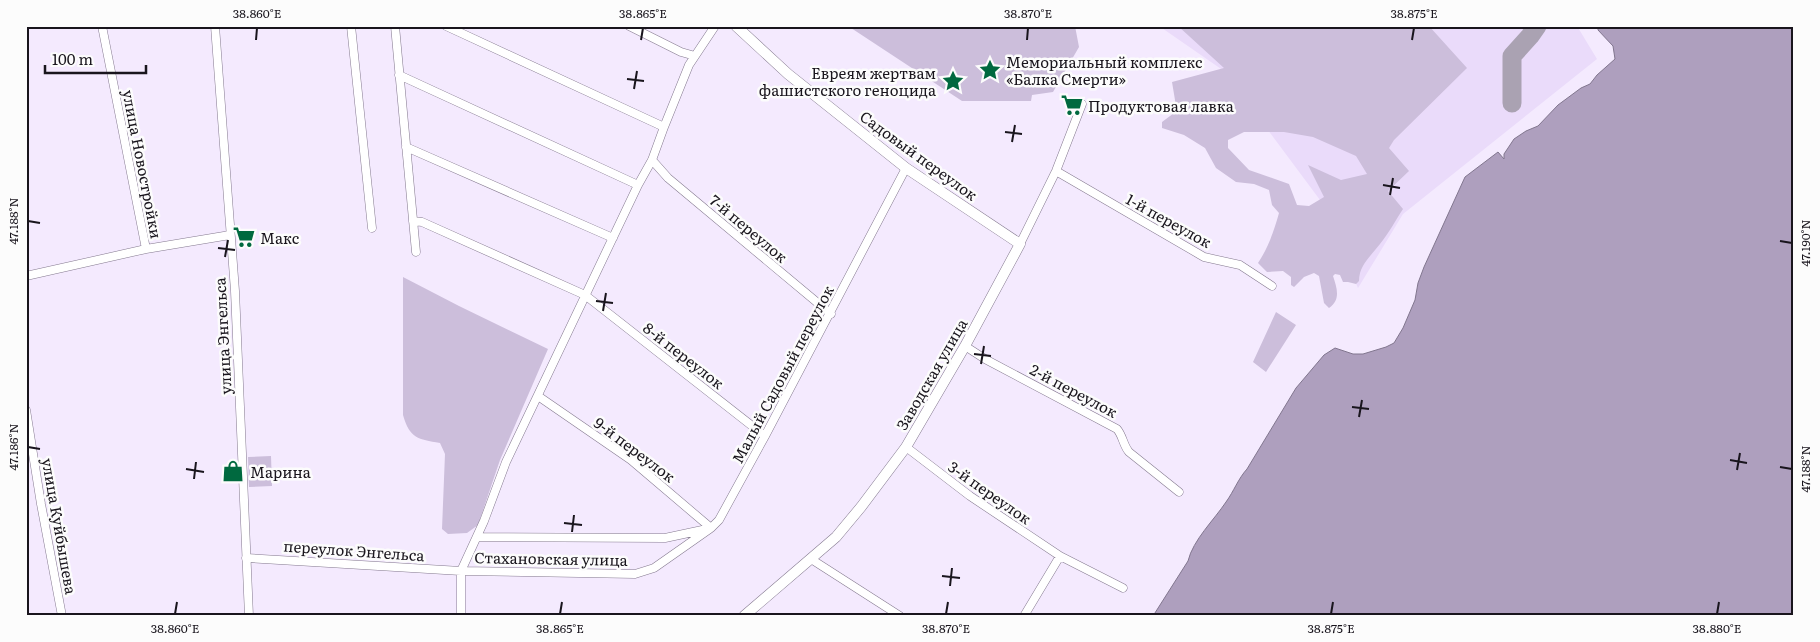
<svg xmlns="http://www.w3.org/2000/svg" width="1820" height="642" font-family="Literata,serif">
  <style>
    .built { fill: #eadbfa }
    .green { fill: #ccbedb; fill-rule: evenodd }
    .water { fill: #ae9fbe; stroke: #81768e }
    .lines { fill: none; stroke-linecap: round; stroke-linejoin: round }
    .taxiway { stroke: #aaa2b2; stroke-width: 19 }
    .minor-casing { stroke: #84798f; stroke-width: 9 }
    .tertiary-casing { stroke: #84798f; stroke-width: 11 }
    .minor { stroke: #fff; stroke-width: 8 }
    .tertiary { stroke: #fff; stroke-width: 10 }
    .ticks { fill: none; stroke: #19151d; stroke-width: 2 }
    .labels { text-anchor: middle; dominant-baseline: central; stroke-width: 5; stroke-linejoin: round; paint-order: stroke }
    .poi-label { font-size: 15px; fill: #19151d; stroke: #fcfcfc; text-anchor: start }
    .street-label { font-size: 15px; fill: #19151d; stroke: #fcfcfc }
    .neatline { fill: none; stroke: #19151d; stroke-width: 2 }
    .ticks-label { font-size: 12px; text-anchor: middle; fill: #19151d }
  </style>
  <rect width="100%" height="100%" fill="#f4eafe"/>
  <path class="built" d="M1159,26H1577L1597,59L1403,214L1358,288L1320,200L1224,71Z"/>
  <path class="green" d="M848,26H1075L1079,47L1053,92L1032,95L1031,101H962Z
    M1178,26H1429L1467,68L1394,140L1389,148L1409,171L1388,191L1403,209C1395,221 1389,233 1380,244C1371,256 1359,265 1359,281L1356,284L1348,282H1343L1340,275L1335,274L1333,276C1337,288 1341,300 1329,308L1324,303L1319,276L1314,273L1304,277L1294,287L1291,285V277L1283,271L1267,272L1258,263C1268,248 1274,231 1279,213L1272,205L1269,190L1254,184L1236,182L1216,168L1205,148L1184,135L1162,128V122L1174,113L1175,100L1172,82L1224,68ZM1244,132H1284L1313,137L1356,156L1367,174L1341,180L1308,165L1324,197L1309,206L1297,205L1289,184L1249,170L1228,148V140Z
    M403,277L459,306L548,349L500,460L478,525L467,533L448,534L442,529L445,454L440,443C418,439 410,439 403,415Z
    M1276,312L1296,325L1266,372L1253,362Z
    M271,456L272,486L249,487L248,457Z"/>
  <path class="water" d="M1598,26H1794V616H1153L1188,561C1193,540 1214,520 1226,502C1234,491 1238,479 1247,469L1296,388L1324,355L1335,348L1353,354H1363L1386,347L1394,343L1403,328L1415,300L1418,283L1424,267L1465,177L1498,152L1504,159V154L1514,139L1526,131L1538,126L1558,105L1581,88L1590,84L1597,75L1615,59L1613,46L1598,30Z"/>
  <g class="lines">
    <path class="taxiway" d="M1512,103V56L1530,36L1537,26"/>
    <g class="minor-casing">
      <path id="minor" d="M102,26L146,249
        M215,26L235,291L249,616
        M351,26L372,228
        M395,26L416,252
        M446,26L664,127
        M629,26L681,52L695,56
        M399,75L638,185
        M406,147L613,238
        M652,160L668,178L831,314
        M1056,171L1204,257L1240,265L1272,286
        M413,221L422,222L585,295L765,436
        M1020,244L1056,171L1082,104
        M26,276L146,249L230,235
        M965,346L985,359L1117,429C1123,436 1123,445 1129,452L1179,492
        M538,396L631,460L711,528
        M26,410L41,504L62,616
        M906,447L970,496L1060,556L1123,588
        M477,537L665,538L707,529
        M246,558L461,571L635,574L654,568L711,528L719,520L765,436L906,168
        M811,559L900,616
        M461,616V571L484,521L506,462L638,185L652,160L664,127L689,65L715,26
        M1024,616L1060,556"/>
    </g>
    <g class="tertiary-casing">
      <path id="tertiary" d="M736,26L788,74L906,168L1020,244L965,346L906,447L861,507L836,537L744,616"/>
    </g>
    <use href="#minor" class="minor"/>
    <use href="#tertiary" class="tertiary"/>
  </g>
  <path class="ticks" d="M256,40L257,28M641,40L643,28M1027,40L1028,28M1412,40L1414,28M627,79L644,81M634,89L637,71M1005,132L1022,134M1012,142L1015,125M1383,185L1400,188M1390,195L1393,178M28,221L40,223M1780,241L1792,243M218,248L235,250M225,257L228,240M596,301L613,303M603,311L606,293M974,354L991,356M981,364L984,346M1352,407L1369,409M1359,417L1362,400M28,447L40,449M1730,460L1747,463M1780,467L1792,469M186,469L204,472M1737,470L1740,453M194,479L196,462M564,523L582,525M572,532L574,515M942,576L960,578M950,586L952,568M175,614L177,602M560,614L562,602M946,614L948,602M1331,614L1333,602M1717,614L1719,602"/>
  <defs>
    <g id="sight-bare" transform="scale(1.725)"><path d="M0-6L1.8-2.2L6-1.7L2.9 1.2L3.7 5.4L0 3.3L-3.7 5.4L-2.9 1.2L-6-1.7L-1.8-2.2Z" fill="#00693f" stroke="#fcfcfc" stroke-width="2.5" paint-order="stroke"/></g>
    <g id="supermarket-bare" transform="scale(1.725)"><path d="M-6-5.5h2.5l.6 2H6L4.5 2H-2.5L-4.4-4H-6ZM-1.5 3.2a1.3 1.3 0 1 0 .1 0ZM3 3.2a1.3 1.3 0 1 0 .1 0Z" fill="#00693f" stroke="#fcfcfc" stroke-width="2.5" paint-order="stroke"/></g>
    <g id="shop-bare" transform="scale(1.725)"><path d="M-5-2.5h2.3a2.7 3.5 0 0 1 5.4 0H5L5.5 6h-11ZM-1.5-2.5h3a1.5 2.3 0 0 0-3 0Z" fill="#00693f" stroke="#fcfcfc" stroke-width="2.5" paint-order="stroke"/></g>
  </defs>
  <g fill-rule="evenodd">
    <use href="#sight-bare" x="990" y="70"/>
    <use href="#sight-bare" x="953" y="81"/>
    <use href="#supermarket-bare" x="1072" y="105"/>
    <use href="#supermarket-bare" x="244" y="237"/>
    <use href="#shop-bare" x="233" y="471"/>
  </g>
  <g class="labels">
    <g class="poi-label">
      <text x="1006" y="61">Мемориальный комплекс<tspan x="1006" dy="17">«Балка Смерти»</tspan></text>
      <text x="936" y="72" text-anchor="end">Евреям жертвам<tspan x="936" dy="17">фашистского геноцида</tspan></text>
      <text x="1088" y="105">Продуктовая лавка</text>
      <text x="260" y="237">Макс</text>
      <text x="250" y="471">Марина</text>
    </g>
    <g class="street-label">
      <text transform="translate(919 155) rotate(36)">Садовый переулок</text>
      <text transform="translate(143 164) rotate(79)">улица Новостройки</text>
      <text transform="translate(1169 220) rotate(29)">1-й переулок</text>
      <text transform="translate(749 228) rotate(40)">7-й переулок</text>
      <text transform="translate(222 336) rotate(-93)">улица Энгельса</text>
      <text transform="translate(684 355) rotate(38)">8-й переулок</text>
      <text transform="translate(782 374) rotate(-62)">Малый Садовый переулок</text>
      <text transform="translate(931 374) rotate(-60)">Заводская улица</text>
      <text transform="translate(1074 390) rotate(28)">2-й переулок</text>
      <text transform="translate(635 449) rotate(37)">9-й переулок</text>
      <text transform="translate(990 492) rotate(35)">3-й переулок</text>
      <text transform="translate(60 526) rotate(80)">улица Куйбышева</text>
      <text transform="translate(354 550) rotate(4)">переулок Энгельса</text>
      <text transform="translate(551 558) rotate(1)">Стахановская улица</text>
    </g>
  </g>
  <rect width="1820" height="642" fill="none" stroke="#fcfcfc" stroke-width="55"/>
  <path d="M45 65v8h101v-8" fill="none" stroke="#19151d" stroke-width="2.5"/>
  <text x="52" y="65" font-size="15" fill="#19151d" stroke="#fcfcfc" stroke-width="4" paint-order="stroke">100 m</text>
  <rect x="28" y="28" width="1764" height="586" class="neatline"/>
  <g class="ticks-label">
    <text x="257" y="18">38.860°E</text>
    <text x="643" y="18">38.865°E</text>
    <text x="1028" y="18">38.870°E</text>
    <text x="1414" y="18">38.875°E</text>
    <text transform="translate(14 221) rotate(-90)" y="4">47.188°N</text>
    <text transform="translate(1806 243) rotate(-90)" y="4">47.190°N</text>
    <text transform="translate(14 447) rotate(-90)" y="4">47.186°N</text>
    <text transform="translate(1806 469) rotate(-90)" y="4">47.188°N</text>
    <text x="175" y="633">38.860°E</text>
    <text x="560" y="633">38.865°E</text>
    <text x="946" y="633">38.870°E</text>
    <text x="1331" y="633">38.875°E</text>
    <text x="1717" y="633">38.880°E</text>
  </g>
</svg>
